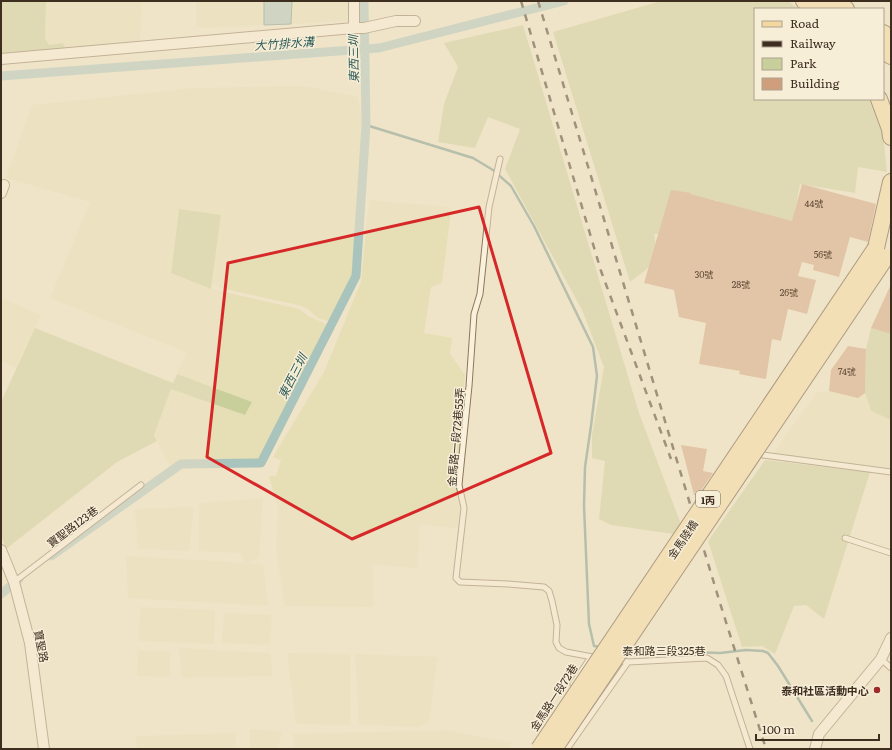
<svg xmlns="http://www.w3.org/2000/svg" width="892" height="750" font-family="Literata,'Noto Sans TC',serif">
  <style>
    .farmland { fill: #e6deb5 }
    .green { fill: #c9cf9b }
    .water { fill: #a9c4bc; stroke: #6f938a }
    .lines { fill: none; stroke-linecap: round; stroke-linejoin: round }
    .stream { stroke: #6f938a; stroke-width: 2.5 }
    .canal { stroke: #a9c4bc; stroke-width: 9 }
    .building { fill: #cf9f7d }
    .lane-casing { stroke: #8d765c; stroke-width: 7 }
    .street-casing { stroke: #8d765c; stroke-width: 12 }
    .primary-casing { stroke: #5b4430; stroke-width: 18 }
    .lane { stroke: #faf1dc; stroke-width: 5 }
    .street { stroke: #faf1dc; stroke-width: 10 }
    .primary { stroke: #f3d9a0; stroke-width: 16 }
    .rail { stroke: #3d2e20; stroke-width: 2.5; stroke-dasharray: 7 7; stroke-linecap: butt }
    .primary-bridge-casing { stroke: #5b4430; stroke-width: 18; stroke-linecap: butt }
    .primary-bridge { stroke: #f3d9a0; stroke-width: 16 }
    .marked { fill: none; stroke: #d62828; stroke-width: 3; stroke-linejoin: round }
    .poi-dot { fill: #9e2a2b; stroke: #f7eed8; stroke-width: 1.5 }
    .labels { text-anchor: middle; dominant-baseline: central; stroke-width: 3; stroke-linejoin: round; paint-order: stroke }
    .number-label { font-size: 9px; fill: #624a37 }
    .shield { fill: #f7eed8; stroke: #756857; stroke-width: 1 }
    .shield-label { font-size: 10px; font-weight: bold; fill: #3d2e20 }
    .street-label { font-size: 11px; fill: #3d2e20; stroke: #f7eed8 }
    .poi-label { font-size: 11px; font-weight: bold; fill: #3d2e20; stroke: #f7eed8; text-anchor: end }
    .water-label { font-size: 12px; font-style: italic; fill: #2f5d5a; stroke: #f7eed8 }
  </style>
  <rect width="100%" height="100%" fill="#f0e4c8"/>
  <path class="farmland" d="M46,1H142L140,41L65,48L63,43L49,45L45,38Z
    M196,1H264V25L204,28L196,25Z
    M292,1H354L352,17L348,21L291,24Z
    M304,86L358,97L362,121L360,202L353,280L334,323L318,318L308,309L298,305L220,288L212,284L221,215L179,210L171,273L211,289L299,309L308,316L330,326L319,358L258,460L252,463L172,470L154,435L171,389L245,415L252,402L177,374L186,352L50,298L90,202L6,178L32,105L193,88Z
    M369,200L447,207L451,210L442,283L431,287L424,333L452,338L450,354L465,375L459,426L462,432L457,492L461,505L458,528L421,525L419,529L418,568L373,565V607L285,606L276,552L278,508L269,476H276L281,460L273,457L324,372L361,282Z
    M1,298L41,315L16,368L1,361Z
    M829,391L858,398L865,393L871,411L891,420V468L773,454L816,393Z
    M263,498L259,558L248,563L263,565L268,606L128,598L126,556L246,563L240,553L199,551V503Z
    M194,507L189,551L138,549L135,509Z
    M140,607L215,610L214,644L139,641Z
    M224,613L272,615L269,645L222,643Z
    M179,648L270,653L273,676L182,678Z
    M138,650L170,651V677L137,676Z
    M287,653L350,654V725L296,724Z
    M355,654L438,657L429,721L420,727L359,725Z
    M250,729L282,731L278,749H250Z
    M445,730L513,743L507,749H295L293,734Z
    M236,733V749H137L136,736Z"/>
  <path class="green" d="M1,1H46L45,38L49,45L63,43L65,48L1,58Z
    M661,1H788L799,9H755V99H873L882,123L887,172L858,167L855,193L800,184L792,227L723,210L719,201L683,194L660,234H654C659,264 652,265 630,282L553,32Z
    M523,25L639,413L682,527L673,534L611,525L599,519L605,461L592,458V435L604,367L582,310L505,169L520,129L488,117L475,148L438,142L444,104L458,67L444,43Z
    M179,209L221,215L211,289L171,273Z
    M35,328L173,383L177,374L252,402L245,415L171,389L154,435L157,441L117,462L6,549L1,535V402Z
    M871,328L891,334V420L871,411L865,393L866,349Z
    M765,460L870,472L824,619L806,605L794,606L775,654L762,646L742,647L708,541Z"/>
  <path class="water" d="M264,1H292L291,24L264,25Z"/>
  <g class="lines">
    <path class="stream" d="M366,125L473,158L493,170L511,186L534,226L593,347L597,376L591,426L585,467L584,506L589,624L594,646L600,647
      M626,651L647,654L691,652L720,653L746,650L763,651L768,653L778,666L812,721"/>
    <path class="canal" d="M1,76L379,48L564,1
      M51,556L181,464L261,463L356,276L366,125L364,1
      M1,594L19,579"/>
  </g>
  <path class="building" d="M802,184L876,204L868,242L850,237L839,277L813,270L814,265L802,262L798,276L816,280L807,314L788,309L781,341L772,339L766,379L739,374L740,371L699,364L706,323L679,317L674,290L644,283L671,190L691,193L690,194L792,221Z
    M891,284V334L871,328Z
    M848,346L866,349L865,393L858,398L829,391L831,370Z
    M681,445L707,449L703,471L713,473L698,495H694Z"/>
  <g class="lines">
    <g class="lane-casing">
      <path id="lane" d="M500,159L489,207L480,294L474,314L469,386L459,485L464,508L456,578L460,582L508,584L544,587L549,591L552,601L557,625L556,642L559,648L566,652L598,658
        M763,455L891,472
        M845,538L891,553
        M14,582L141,485
        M881,659L891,668
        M617,660L628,662L707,658L718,665L726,676L750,749
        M573,684L591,657
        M567,749L628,662"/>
    </g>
    <g class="street-casing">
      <path id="street" d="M354,28V1
        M1,59L354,28H364L396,21H415
        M1,193L4,185
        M1,550L14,582L30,643L44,749
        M815,749L819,734L881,659L891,638"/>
    </g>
    <g class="primary-casing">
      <path id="primary" d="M804,1L823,9
        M834,1L846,9
        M883,33L891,39
        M883,50L891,56
        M879,99L890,129L891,137
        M876,248L891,182"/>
    </g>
    <use href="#lane" class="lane"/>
    <use href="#street" class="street"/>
    <use href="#primary" class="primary"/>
    <path class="rail" d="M521,1L601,271L671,459
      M538,1L720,603L766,749"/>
    <g class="primary-bridge-casing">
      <path id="primary-bridge" d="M539,749L876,248
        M554,749L886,257"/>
    </g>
    <use href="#primary-bridge" class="primary-bridge"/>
  </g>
  <path d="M0 0H892V750H0ZM479,207L551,453L352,539L207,457L228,263Z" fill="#f0e4c8" fill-opacity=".55" fill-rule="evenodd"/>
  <path class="marked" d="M479,207L551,453L352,539L207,457L228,263Z"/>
  <circle class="poi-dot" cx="877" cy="690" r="4"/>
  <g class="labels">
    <g class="number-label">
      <text x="814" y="203">44號</text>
      <text x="823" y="254">56號</text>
      <text x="704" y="274">30號</text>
      <text x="741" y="284">28號</text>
      <text x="789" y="292">26號</text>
      <text x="847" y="371">74號</text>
    </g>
    <rect class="shield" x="696" y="491" width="24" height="16" rx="3"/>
    <g class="shield-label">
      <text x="708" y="499">1丙</text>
    </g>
    <g class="street-label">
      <text transform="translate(455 437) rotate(-85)">金馬路一段72巷55弄</text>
      <text transform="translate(72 526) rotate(-37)">寶聖路123巷</text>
      <text transform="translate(682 539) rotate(-56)">金馬陸橋</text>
      <text transform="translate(42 646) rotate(79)">寶聖路</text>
      <text x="664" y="650">泰和路三段325巷</text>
      <text transform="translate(553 697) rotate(-57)">金馬路一段72巷</text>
    </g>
    <g class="poi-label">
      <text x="869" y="690">泰和社區活動中心</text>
    </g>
    <g class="water-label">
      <text transform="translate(284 43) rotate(-4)">大竹排水溝</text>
      <text transform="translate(353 59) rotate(-91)">東西三圳</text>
      <text transform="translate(292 376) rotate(-63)">東西三圳</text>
    </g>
  </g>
  <rect width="892" height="750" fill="none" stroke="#3d2e20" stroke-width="4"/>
  <rect x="754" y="8" width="130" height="92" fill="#f7eed8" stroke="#ada18e"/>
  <rect x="762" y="21" width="20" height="6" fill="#f3d9a0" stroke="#ada18e"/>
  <text x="790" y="28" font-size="12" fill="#3d2e20">Road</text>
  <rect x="762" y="41" width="20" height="6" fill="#3d2e20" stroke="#ada18e"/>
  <text x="790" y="48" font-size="12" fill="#3d2e20">Railway</text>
  <rect x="762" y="58" width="20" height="12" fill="#c9cf9b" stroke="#ada18e"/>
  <text x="790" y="68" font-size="12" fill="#3d2e20">Park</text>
  <rect x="762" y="78" width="20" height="12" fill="#cf9f7d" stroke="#ada18e"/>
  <text x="790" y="88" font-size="12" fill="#3d2e20">Building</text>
  <path d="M756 734v6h123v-6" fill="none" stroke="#3d2e20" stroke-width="2"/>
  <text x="762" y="734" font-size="12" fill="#3d2e20" stroke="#f7eed8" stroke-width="3" paint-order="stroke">100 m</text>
</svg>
